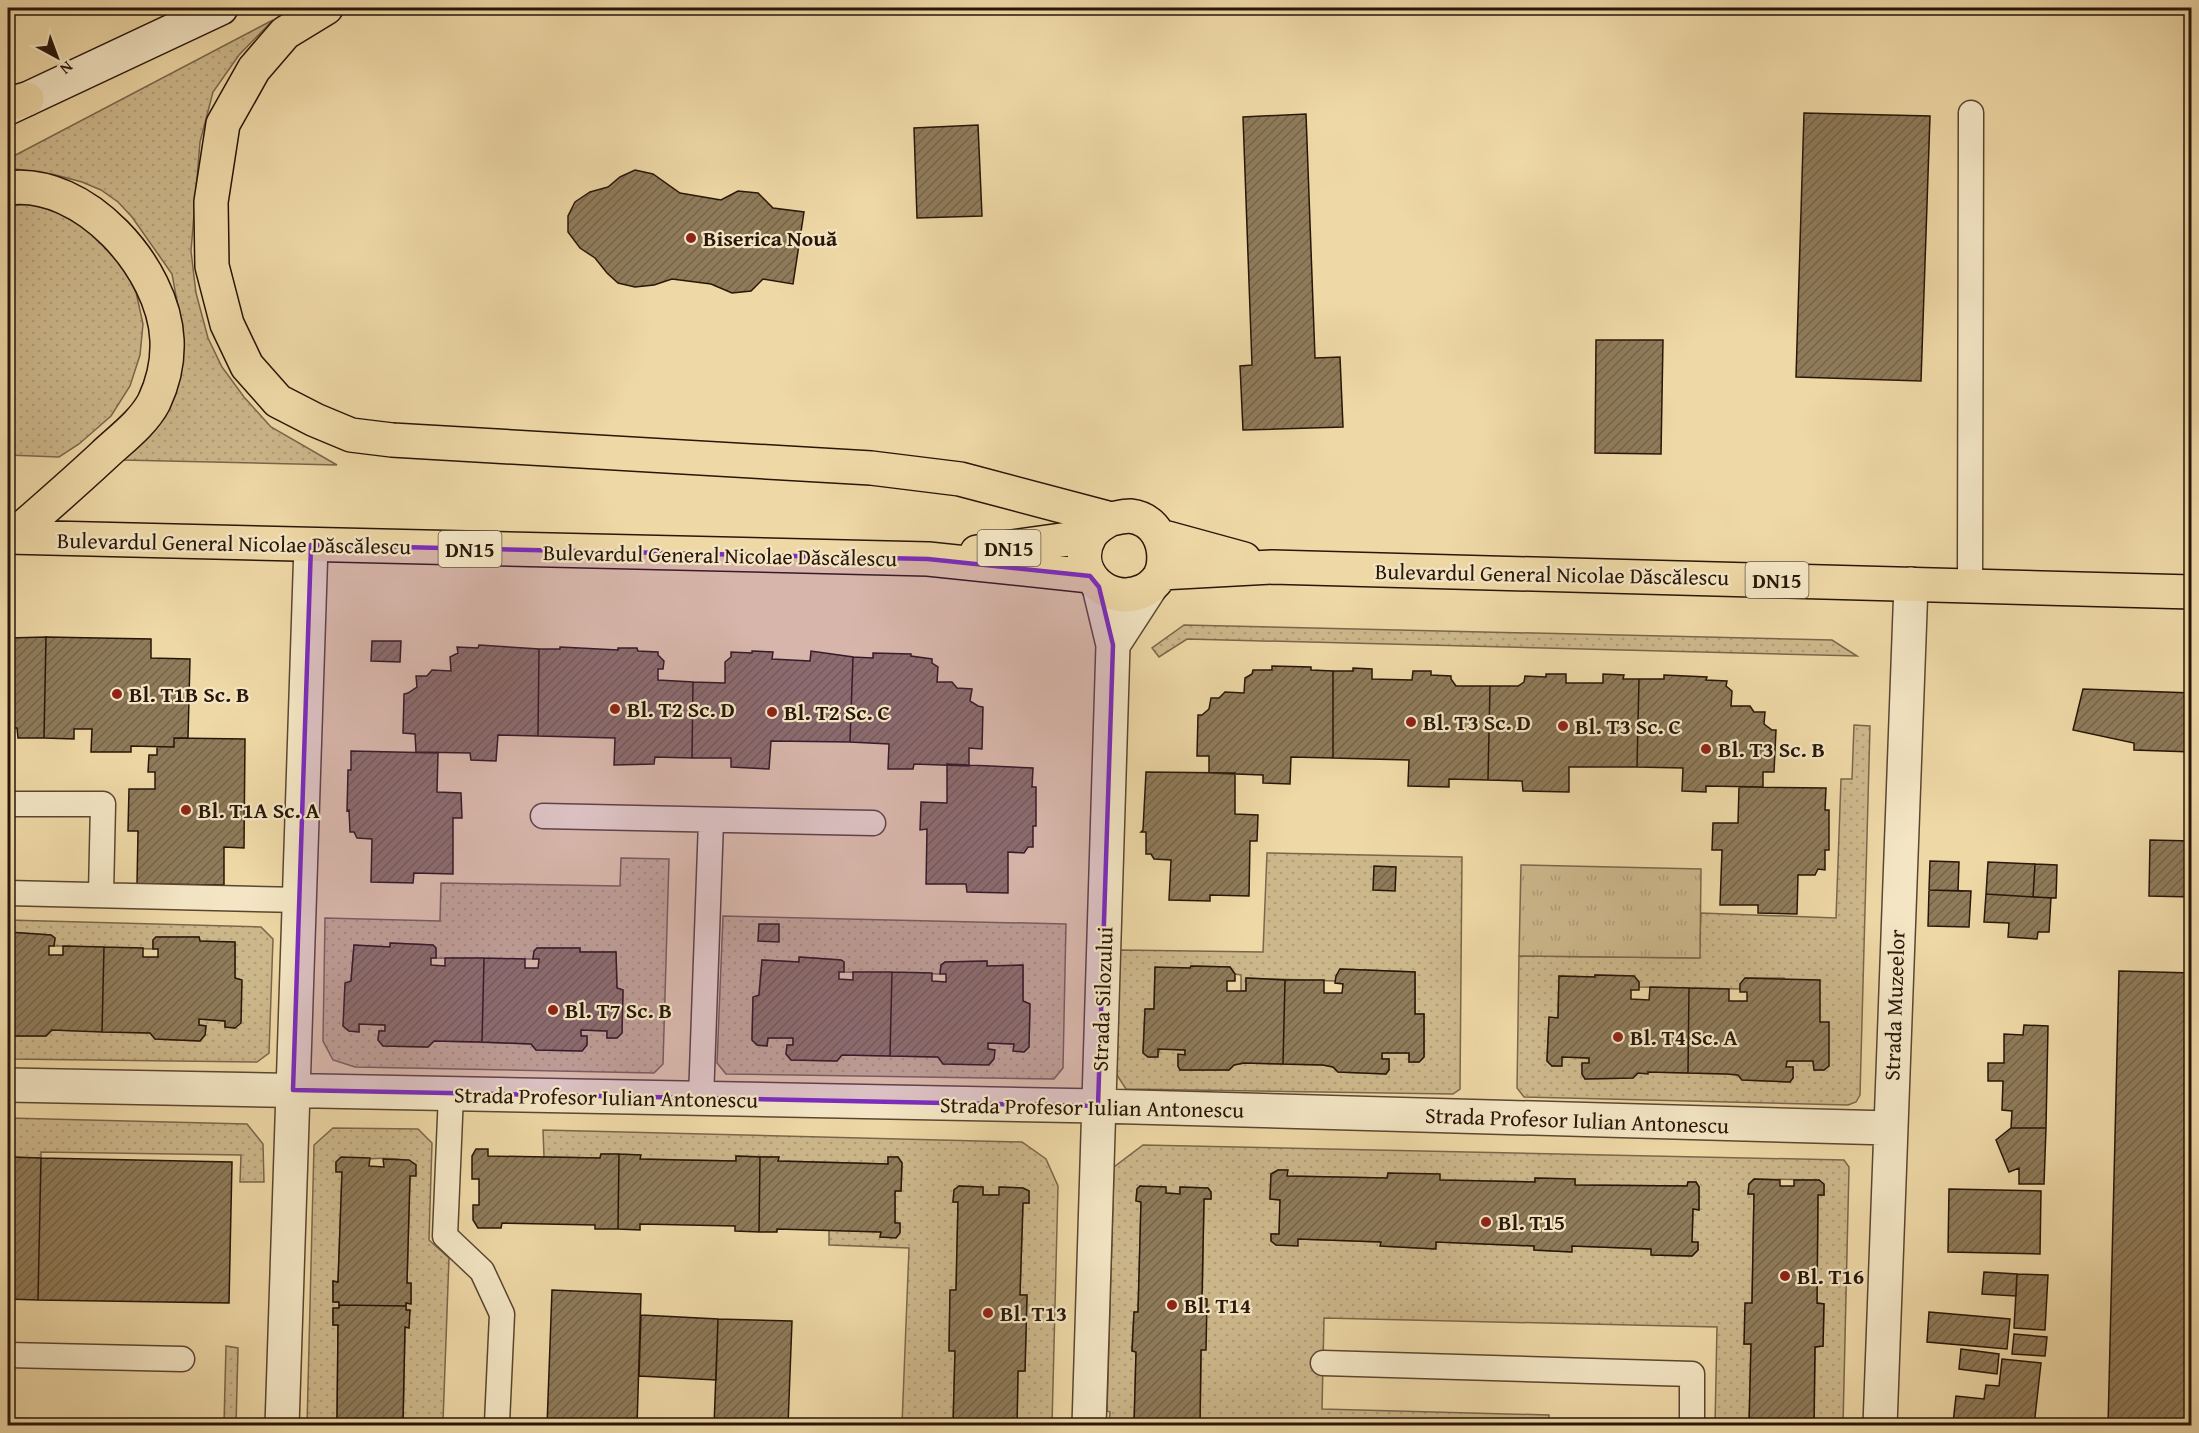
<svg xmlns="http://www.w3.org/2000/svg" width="2199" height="1433" font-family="'Gentium Book Plus',serif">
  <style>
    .grass { fill: url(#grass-dots); stroke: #7a664a; stroke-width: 1.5; fill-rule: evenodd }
    .park { fill: url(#park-tufts); stroke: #7a664a; stroke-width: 1.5 }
    .building { fill: url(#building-hatch); stroke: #281608; stroke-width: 1.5 }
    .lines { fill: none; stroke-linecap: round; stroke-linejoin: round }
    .service-casing { stroke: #5a4630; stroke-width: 27 }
    .minor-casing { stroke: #5a4630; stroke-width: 36 }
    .secondary-casing { stroke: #281608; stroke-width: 36 }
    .primary-casing { stroke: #281608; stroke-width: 36 }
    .service { stroke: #f4e6c5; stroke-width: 24 }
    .minor { stroke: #f4e6c5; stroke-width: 33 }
    .secondary { stroke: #f4e6c5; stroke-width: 33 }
    .primary { stroke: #eed8a6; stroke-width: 33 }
    .marked { fill: #7b2cbf; fill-opacity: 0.2; stroke: #7b2cbf; stroke-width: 4.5; stroke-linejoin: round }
    .poi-dot { fill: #8f2418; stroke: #f4e6c5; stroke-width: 2 }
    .labels { text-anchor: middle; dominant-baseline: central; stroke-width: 4.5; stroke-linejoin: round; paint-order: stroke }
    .shield { fill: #f4e6c5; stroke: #655441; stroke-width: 1.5 }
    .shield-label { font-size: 21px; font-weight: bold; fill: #281608 }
    .poi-label { font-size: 22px; font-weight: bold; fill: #281608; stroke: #f4e6c5; text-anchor: start }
    .street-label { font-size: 22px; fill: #281608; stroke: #f4e6c5 }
  </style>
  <defs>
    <pattern id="grass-dots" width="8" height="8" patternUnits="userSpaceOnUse" patternTransform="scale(1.5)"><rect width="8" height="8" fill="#ccb78b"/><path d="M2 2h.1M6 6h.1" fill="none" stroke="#af9d76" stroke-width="1.8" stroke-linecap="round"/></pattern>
    <pattern id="park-tufts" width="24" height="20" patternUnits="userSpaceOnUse" patternTransform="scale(1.5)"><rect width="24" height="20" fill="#ccb78b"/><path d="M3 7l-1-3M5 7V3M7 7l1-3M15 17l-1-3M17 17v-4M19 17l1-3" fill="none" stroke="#af9d76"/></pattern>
    <pattern id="building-hatch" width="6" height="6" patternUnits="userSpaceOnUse" patternTransform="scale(1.5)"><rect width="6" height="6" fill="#8f7b5a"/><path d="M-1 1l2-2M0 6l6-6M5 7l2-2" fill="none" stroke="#756448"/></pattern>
  </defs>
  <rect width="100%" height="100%" fill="#eed8a6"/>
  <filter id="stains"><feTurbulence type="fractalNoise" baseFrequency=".00333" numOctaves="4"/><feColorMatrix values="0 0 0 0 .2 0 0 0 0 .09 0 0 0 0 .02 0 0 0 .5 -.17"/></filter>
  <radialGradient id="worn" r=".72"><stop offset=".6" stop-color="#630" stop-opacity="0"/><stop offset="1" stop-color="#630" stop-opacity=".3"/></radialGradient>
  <path class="grass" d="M273,20L239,55L213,92L200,142L191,251L196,293L208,338L222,367L244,397L271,427L337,465L123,460L150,429L176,372L181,323L172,274L132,217L118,202L101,190L82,182L52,174L8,168V159Z
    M41,203L101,237L123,265L136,292L143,324L140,355L130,386L111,416L79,444L59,457L8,455V206Z
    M1184,625L1832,640L1857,656L1187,639L1159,657L1152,648Z
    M1854,725L1870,726L1860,1095L1856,1102L1848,1105L1524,1097L1517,1088L1519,956L1699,958L1701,913L1836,918L1841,779H1852ZM1595,975L1634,976L1639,982V987L1740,989V984L1745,978H1784L1820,1022L1829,1066L1824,1070H1814L1813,1061H1787L1786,1067H1793V1078L1790,1082L1742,1080L1738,1075L1727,1074L1648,1072L1638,1073L1633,1078L1585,1079L1582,1074V1064L1589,1063V1058L1562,1057L1561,1066H1552L1547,1061L1549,1018H1558L1559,976L1595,977Z
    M1267,853L1462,857L1460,1089L1453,1094L1126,1089L1115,1072L1120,950L1263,952ZM1191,966L1230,967L1235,974L1241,975V991H1246V978L1335,981L1340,969L1415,972V1014H1424V1057L1419,1062H1409V1053H1382V1059H1389V1070L1386,1074L1338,1072L1333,1067L1323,1065L1244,1063L1234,1065L1229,1070H1180L1178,1066V1055H1185V1050L1160,1049L1157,1057H1148L1143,1053L1145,1009H1154L1155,968H1190Z
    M621,858L669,859L663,1064L654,1073L355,1067L333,1060L323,1041L325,918L440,921L441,883L620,886ZM391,943L433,945L436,948V958L533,959L534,951L537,948H580V952H616L617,988L623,990L622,1033L617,1038H607V1031L581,1030V1036H587V1045L582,1051L536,1050L531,1044L434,1041L428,1047L383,1046L378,1040L379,1031H385V1025L359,1024V1032L349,1031L343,1026L351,981L354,945L390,947Z
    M723,916L1066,924L1063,1068L1054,1079L726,1074L717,1063ZM800,957L841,960L844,963V972L940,974L941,965L945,962L987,961V966L1023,965V1001L1030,1004L1029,1047L1024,1052L1014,1051V1044L988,1043V1049L995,1050L943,1064L938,1057L842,1055L837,1061L791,1060L786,1054L787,1045H793V1038H768L767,1046L757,1045L752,1040L753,998L759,995L762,960L799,962Z
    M8,920L261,927L273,939L269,1053L257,1062L8,1059V1036H46L52,1030L150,1033L155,1039L200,1041L205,1035L206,1026L199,1025V1019L225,1021V1027L235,1028L241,980L235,978V943L200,941L199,937H156L153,940V949L59,946H54L55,938L51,935L8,932V937Z
    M8,1118L247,1124L263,1144L264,1182H240L241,1155L41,1152V1158L8,1157Z
    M333,1128L418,1129L432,1143L429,1240L449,1258L443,1421L542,1425L408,1426L407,1423L403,1422L405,1327H408L410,1310H406V1303H411V1284L407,1283L410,1176L416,1165C400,1153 356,1160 336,1162V1171L342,1172L338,1282H333V1302H339V1308L333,1309V1325H338L337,1420H330L329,1425L307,1426L314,1145Z
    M543,1130L1022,1142L1046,1159L1058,1186L1052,1425H1017L1018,1371H1025L1027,1295H1020L1023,1203H1029V1191L1023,1188L1000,1187L999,1195H983V1187L959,1186L954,1190L953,1202H958L956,1290L950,1291L949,1350L955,1351L953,1425H902L909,1248L829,1245V1230L881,1232L880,1237H896L900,1232V1224L895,1223V1191H901L902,1163L898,1157H888V1164L778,1161V1157L736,1156V1161L640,1159V1155L601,1154L600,1158L544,1157Z
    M1143,1145L1844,1160L1849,1167L1843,1425H1814L1815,1347L1823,1346L1824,1304L1817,1303L1818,1195H1824V1185L1819,1180L1754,1179L1749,1184L1748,1194H1754L1752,1303L1744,1344H1751L1749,1425H1715L1717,1327L1324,1318L1322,1409L1549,1415V1425H1200L1204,1199H1211V1192L1208,1188L1180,1187V1194L1166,1193L1140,1186L1137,1189L1136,1201L1141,1202L1138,1312H1134L1132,1351L1136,1352L1134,1425H1109L1110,1412L1107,1411L1114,1167ZM1278,1170H1287V1176L1387,1178L1388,1173L1440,1180L1535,1182V1178L1575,1179V1185L1687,1186L1688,1182H1696L1699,1187V1209H1693L1692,1242L1698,1243V1250L1692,1256L1652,1255L1651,1249L1572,1246L1571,1252L1534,1250V1246L1436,1242L1435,1249L1381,1246V1242L1298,1239L1276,1245L1271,1241V1234H1279L1280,1200L1270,1199L1271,1174Z
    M226,1346L238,1348L236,1425H8V1418L224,1424Z"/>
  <path class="park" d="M1521,865L1701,869L1700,958L1519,956Z"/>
  <path class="building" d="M1804,113L1930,116L1921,381L1796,377Z
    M1306,114L1315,358L1340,357L1343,427L1243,430L1240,366L1252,365L1243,117Z
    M978,125L982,216L917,218L914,128Z
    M635,170L653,174L680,193L721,200L738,191L758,193L773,208L804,212L793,284L763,279L751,291L732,293L711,284L672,279L654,285L635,287L618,283L607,273L595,258L580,248L568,232V216L575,202L590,192L608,187L620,177Z
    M1596,340H1663L1661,454L1595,453Z
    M46,637L44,738H18L17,728H8V638Z
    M46,637L151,639V658L190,659L188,738H174V747L131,746V752H91L92,729H74V739L44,738Z
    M372,641H401L400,662L371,661Z
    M479,645L539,649L538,736L498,735L496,761L471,760L470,753L416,752L415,734L403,733L404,694L408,693L417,687L416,676H427L432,670L451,671L450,657L458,653L457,647L478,648Z
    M560,647L618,650V648H637L638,651L658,652V655L664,661L663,669H658V680L693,682L692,758L655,757L654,764L614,765L615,738L538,736L539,649H560Z
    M752,651L773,652L772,659L810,661L811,651L853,657L850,742L771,741L769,769L731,767V758H692L693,682L725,683V662L731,657V652L752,653Z
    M873,653L911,654V656L932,659V663L938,667L937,682H952L957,688L972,689L970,701L978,706L983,707L982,749L969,748V766L914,764L913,769H888L889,744L850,742L853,657L873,658Z
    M1272,666L1311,667V670L1333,671V758L1291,757L1290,784L1263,783V775L1209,773V756H1197L1198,715H1202L1209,709L1211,698H1219L1225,692L1244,693L1245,678L1252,674L1253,670H1272Z
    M1353,668L1372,669V679L1412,680L1413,671H1431V675L1451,676V679L1456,686H1490L1488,780L1449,779V787L1408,786L1409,760L1333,758V671H1353Z
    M1546,674H1566V683H1603V674L1624,675L1623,679H1639L1637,767H1569V792L1523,791L1522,781L1488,780L1490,686H1518L1524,682L1525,676L1546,677Z
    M1664,675L1707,677L1706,680L1727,681L1726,686L1732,691L1731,706H1750L1754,712H1765L1764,724L1772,730H1776L1774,772H1763V787L1706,786V792L1682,791L1683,768L1637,767L1639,679H1664Z
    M2083,689L2192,693V752L2134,750V743L2073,730Z
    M174,738L245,739L244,848L224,847V885L137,884L138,831H128L129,789H155V772H148L149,755H157V747H174Z
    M351,751L438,753L437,792L461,793L462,818H453V874L414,873L413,883L371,882L372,839L357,838L354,832H350L349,810L347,811L348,770H351Z
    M947,764L1033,768L1032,787H1036V826H1033V847H1028L1024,853L1008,852V893L967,892L966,884H926L927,829L920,830L921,802L947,803Z
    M1146,772L1235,773V814L1258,815L1257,841H1250L1249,896L1210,895V901L1169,900L1171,860L1154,859L1151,854H1146V832H1141L1143,830Z
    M1739,787L1826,788L1825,810H1829V850H1825V870L1818,869L1815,875H1798L1797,914L1758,913V905H1720L1722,850H1712L1713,823H1738Z
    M2150,840L2192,841V897L2149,896Z
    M1930,861L1959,862L1958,891L1929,890Z
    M1988,862L2035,864L2033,897L1986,894Z
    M2035,864L2057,865L2056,898L2033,897Z
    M1374,866L1396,867L1395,891L1373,890Z
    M1929,890L1971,891L1969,927L1928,926Z
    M1986,894L2051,898L2049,932H2038L2037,939L2008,937L2009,923L1984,922Z
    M759,924H779V942L758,941Z
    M8,932L51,935L55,938L54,946H49V955H63V946L104,947L102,1032L52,1030L46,1036H8Z
    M156,937H199L200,941L235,942V978L242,980L241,1023L235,1028L225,1027V1021L199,1019V1025L206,1026L205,1035L200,1041L155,1039L150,1033L102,1032L104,947L143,948V957H158V949H153V940Z
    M390,943L433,945L436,948V958H431V965L445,966V958H484L482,1042L434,1041L428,1047L383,1046L378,1040L379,1031H385V1025L359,1024V1032L349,1031L343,1026L345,983L351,981L354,945L390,947Z
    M537,948H580V952H616L617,988L623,990L622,1033L617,1038H607V1031L581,1030V1036H587V1045L582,1051L536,1050L531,1044L482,1042L484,958L525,959V968H538L539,959H533L534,951Z
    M799,957L841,960L844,962V972H839V979L853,980V972H892L890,1056L842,1055L837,1061L791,1060L786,1054L787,1045H793V1038H768L767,1046L757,1045L752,1040L753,997L759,995L762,960L799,962Z
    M987,961V966L1023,965V1001L1030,1004L1029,1047L1024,1052L1013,1051L1014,1044L988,1043V1049L995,1050L994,1059L989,1065L943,1064L938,1057L890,1056L892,972L932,973V981L946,982V974H940L941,965L945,962Z
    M1191,966L1230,967L1235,974V981H1227V991H1246V978L1285,980L1283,1064L1244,1063L1234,1065L1229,1070H1180L1178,1066V1054L1185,1055V1050L1158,1049V1057H1148L1143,1053L1145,1009H1154L1155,967L1190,968Z
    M1340,969L1415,972V1014H1424V1057L1419,1062H1409V1053H1382V1059H1389V1070L1386,1074L1338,1072L1333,1067L1323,1065L1283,1064L1285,980H1324V993H1342L1343,984L1335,983L1336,976Z
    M2119,971L2192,973V1426H2108Z
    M1595,975L1634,976L1639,982V990H1631V999L1649,1000L1650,987L1689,988L1688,1073L1648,1072V1074L1638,1073L1633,1078L1585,1079L1582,1074V1063H1589V1058L1562,1057V1066H1552L1547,1061L1549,1017L1558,1018L1559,976L1595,977Z
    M1745,978L1820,980V1022H1829V1066L1824,1070H1814L1813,1061H1787L1786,1067H1793V1078L1790,1082L1742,1080L1738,1075L1727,1074L1688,1073L1689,988L1729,989V1001H1747V992H1740V984Z
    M2024,1025L2048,1026L2046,1128H2011L2012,1111L2002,1110L2003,1081H1988V1063H2004V1034L2023,1035Z
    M2011,1128H2046L2044,1184H2019V1168L2009,1172L1996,1140Z
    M476,1149H488V1156L600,1158L601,1154H619L618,1229H595V1225L502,1223L501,1228H478L473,1220V1205H479V1179H472V1156Z
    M619,1154L641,1155L640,1159L681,1160L736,1161V1156L760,1157L759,1232L735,1231V1226L640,1224V1230L618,1229Z
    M8,1157L41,1158L38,1300L8,1299Z
    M341,1157L370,1158L369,1166L384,1167L383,1159L409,1160L416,1165V1176H410L407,1283H411V1304L406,1303V1306L339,1305V1302H333V1281L338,1282L342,1172H336V1162Z
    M760,1157H779L778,1161L888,1164V1157H898L902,1163L901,1191H895V1223H900V1233L896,1238L880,1237L881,1232L777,1229V1232H759Z
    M41,1158L232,1162L229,1303L38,1300Z
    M1278,1170H1288L1287,1176L1387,1178L1388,1173L1440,1174V1180L1535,1182V1178L1575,1179V1185L1687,1186L1688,1182H1696L1699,1187V1210L1693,1209L1692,1242H1698V1250L1692,1256L1651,1255V1249L1572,1246V1252L1534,1250V1246L1436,1242V1249L1380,1246L1381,1242L1298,1239V1246L1276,1245L1271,1241V1234H1279L1280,1200L1270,1199L1271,1174Z
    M1754,1179L1780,1180V1186H1794V1180H1819L1824,1184V1195H1818L1817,1303L1824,1304L1823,1346L1815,1347L1814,1426H1749L1751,1344H1744L1745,1303H1752L1754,1194H1748L1749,1184Z
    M959,1186L983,1187V1195H999V1187L1023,1188L1029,1191V1203H1023L1020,1295H1027L1025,1371H1018L1017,1426H953L955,1351H949L950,1290H956L958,1202H953L954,1190Z
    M1140,1186L1166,1187V1193L1180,1194V1187L1208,1188L1211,1192V1199H1204L1202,1298L1207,1299L1206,1350H1201L1200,1426H1134L1136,1352L1132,1351L1134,1312H1138L1141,1202L1136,1201L1137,1189Z
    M1949,1189L2041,1191L2040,1254L1948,1252Z
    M1984,1272L2017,1274L2016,1296L1982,1294Z
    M2017,1274L2048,1275L2045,1330L2014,1328Z
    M552,1290L641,1294L637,1426H547Z
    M339,1305L406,1306V1310H410L409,1328L405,1327L403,1422H408L407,1426H329L330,1420H337L338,1325H333V1308H339Z
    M1929,1312L2010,1319L2007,1349L1927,1342Z
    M641,1315L718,1319L716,1380L639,1376Z
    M718,1319L792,1321L788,1426H714Z
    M2014,1334L2047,1337L2045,1356L2012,1354Z
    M1961,1349L1999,1354L1997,1374L1959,1369Z
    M2002,1359L2041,1363L2034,1426H1978L1953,1423L1956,1396L1984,1399L1986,1385L1999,1386Z"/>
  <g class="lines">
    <g class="service-casing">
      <path id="service" d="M1970,586L1971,113
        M8,804H103L101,894
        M543,816L873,823
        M8,893L300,900
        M451,1094L445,1236L482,1271L502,1314L497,1423
        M701,1099L711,821
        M8,1355L182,1359
        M1323,1363L1692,1374V1426"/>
    </g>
    <g class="minor-casing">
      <path id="minor" d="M1113,645L1150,588
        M8,1085L1098,1106L1890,1128
        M282,1426L311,545
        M1089,1426L1113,645L1099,587
        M1880,1426L1911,584"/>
    </g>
    <g class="secondary-casing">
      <path id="secondary" d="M8,108L221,8"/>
    </g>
    <g class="primary-casing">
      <path id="primary" d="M326,8L285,33L254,69L223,124L211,202L212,266L227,324L247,366L278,401L315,420L351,435L392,440L871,468L960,479L1111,519C1117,518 1124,516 1130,516C1156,519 1167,544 1163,567C1161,578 1152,587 1143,591C1108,607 1070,571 1090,536C1095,528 1103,523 1111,519
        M8,104L27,99
        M8,188C84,178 164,268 167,340C168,362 163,383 154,402C143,423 121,439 104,455C74,483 43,510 12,537
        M1160,536L1244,559
        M8,537L928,559L1090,576
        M977,552L1090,536
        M1161,573L1272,567L2192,592"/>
    </g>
    <use href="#service" class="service"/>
    <use href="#minor" class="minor"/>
    <use href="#secondary" class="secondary"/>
    <use href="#primary" class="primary"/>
  </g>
  <path class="marked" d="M311,545L928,559L1090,576L1099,587L1113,645L1098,1106L293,1090Z"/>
  <g class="poi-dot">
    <circle cx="691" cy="238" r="6"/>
    <circle cx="117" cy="694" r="6"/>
    <circle cx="615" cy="709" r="6"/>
    <circle cx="772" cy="712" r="6"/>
    <circle cx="1411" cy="722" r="6"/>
    <circle cx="1563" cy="726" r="6"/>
    <circle cx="1706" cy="749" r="6"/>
    <circle cx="186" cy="810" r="6"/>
    <circle cx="553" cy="1010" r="6"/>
    <circle cx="1618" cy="1037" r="6"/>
    <circle cx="1486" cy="1222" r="6"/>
    <circle cx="1785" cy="1276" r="6"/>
    <circle cx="1172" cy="1305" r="6"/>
    <circle cx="988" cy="1313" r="6"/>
  </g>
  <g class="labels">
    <g class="shield">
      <rect x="977.5" y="530" width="63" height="36" rx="4.5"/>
      <rect x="438.5" y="531" width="63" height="36" rx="4.5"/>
      <rect x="1745.5" y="562" width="63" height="36" rx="4.5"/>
    </g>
    <g class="shield-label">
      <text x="1009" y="548">DN15</text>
      <text x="470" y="549">DN15</text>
      <text x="1777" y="580">DN15</text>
    </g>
    <g class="poi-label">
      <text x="703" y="238">Biserica Nouă</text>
      <text x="129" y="694">Bl. T1B Sc. B</text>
      <text x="627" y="709">Bl. T2 Sc. D</text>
      <text x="784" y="712">Bl. T2 Sc. C</text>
      <text x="1423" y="722">Bl. T3 Sc. D</text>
      <text x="1575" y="726">Bl. T3 Sc. C</text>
      <text x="1718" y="749">Bl. T3 Sc. B</text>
      <text x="198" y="810">Bl. T1A Sc. A</text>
      <text x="565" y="1010">Bl. T7 Sc. B</text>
      <text x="1630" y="1037">Bl. T4 Sc. A</text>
      <text x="1498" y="1222">Bl. T15</text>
      <text x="1797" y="1276">Bl. T16</text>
      <text x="1184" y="1305">Bl. T14</text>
      <text x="1000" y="1313">Bl. T13</text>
    </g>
    <g class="street-label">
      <text transform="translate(234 543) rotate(1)">Bulevardul General Nicolae Dăscălescu</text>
      <text transform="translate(720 555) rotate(1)">Bulevardul General Nicolae Dăscălescu</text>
      <text transform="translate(1552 574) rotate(1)">Bulevardul General Nicolae Dăscălescu</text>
      <text transform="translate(1102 999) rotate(-88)">Strada Silozului</text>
      <text transform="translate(1894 1005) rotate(-88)">Strada Muzeelor</text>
      <text transform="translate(606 1097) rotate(1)">Strada Profesor Iulian Antonescu</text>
      <text transform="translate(1092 1107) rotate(1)">Strada Profesor Iulian Antonescu</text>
      <text transform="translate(1577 1120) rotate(2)">Strada Profesor Iulian Antonescu</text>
    </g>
  </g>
  <rect width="2199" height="1433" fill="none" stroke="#eed8a6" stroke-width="30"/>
  <rect x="9" y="9" width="2181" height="1415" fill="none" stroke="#281608" stroke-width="3"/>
  <rect x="15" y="15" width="2169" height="1403" fill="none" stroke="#281608" stroke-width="1.5"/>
  <g transform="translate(57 57) rotate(139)" stroke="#f4e6c5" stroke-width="4.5" paint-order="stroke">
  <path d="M0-4.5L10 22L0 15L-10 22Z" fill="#281608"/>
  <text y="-9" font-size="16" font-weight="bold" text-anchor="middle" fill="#281608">N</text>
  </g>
  <rect width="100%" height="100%" filter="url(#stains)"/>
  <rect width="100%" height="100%" fill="url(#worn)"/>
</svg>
